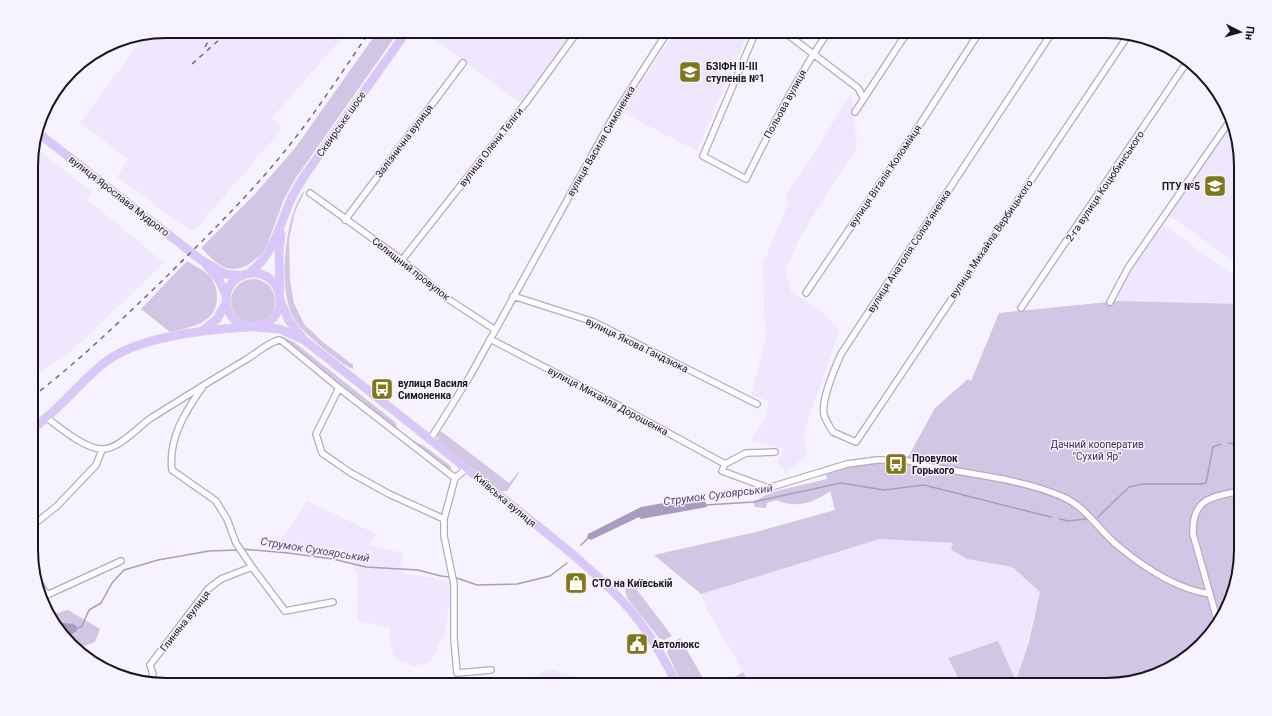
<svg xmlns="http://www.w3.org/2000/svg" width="1272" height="716" font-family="Roboto,sans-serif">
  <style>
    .built { fill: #efe7fe }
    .green { fill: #d1c6e4 }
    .water { fill: #a99dbf }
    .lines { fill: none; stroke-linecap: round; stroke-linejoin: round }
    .stream { stroke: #a99dbf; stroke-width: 1.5 }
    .minor-casing { stroke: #b4aac7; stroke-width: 8 }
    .major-casing { stroke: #d6d5d7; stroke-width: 9 }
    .minor { stroke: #fff; stroke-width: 5.5 }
    .major { stroke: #dac5fd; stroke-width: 7 }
    .rail { stroke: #706c78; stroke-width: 1.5; stroke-dasharray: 5 5; stroke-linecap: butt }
    .labels { text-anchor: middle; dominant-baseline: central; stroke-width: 3; stroke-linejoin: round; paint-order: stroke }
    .poi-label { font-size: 10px; font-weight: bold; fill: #1a1621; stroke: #f7f2ff; text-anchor: start }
    .street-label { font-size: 10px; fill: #1a1621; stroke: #f7f2ff }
    .park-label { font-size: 10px; fill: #402d5b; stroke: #f7f2ff }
    .water-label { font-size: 11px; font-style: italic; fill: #574474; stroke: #f7f2ff }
    .rim { fill: none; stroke: #1a1621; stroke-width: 2 }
  </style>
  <rect width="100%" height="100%" fill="#f7f2ff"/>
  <path class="built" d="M166,31H348L272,118L282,129L195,230L188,229L117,177L128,159L80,123L145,35Z
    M421,31H574L522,105L474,68Z
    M675,31H749L697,151L622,112Z
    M851,94L857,148L801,235L786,270L791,292L816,307L840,329L803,434L807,454L786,474L777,463L784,449L750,440L765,418L769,401L751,395L765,342L763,264L789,201L785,198Z
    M1230,126L1241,157V266L1168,215Z
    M33,145L92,192L87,199L164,263L76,347L32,378Z
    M1163,225L1241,280V304L1118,301L1120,286Z
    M307,501L376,534L370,545L403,553L401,573L449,581L452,591L444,635L430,662L415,666L395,659L390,643V628L357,621L358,576L349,560L274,549Z
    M880,539L953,543L951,551L967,559L1012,567L1040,592L1016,685H751L709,614L701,594Z
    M549,669L605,685H520Z"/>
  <path class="green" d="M378,31H399L295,179L284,199L266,248C256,262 237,276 220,265C213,261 207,253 201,248L255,194L295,148Z
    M305,191L295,212L289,239L290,281L294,303L304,324L323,342L353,365V369C340,364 299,330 293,317C279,290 284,231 297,203C299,199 301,193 305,191Z
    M187,261C195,266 204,270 210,277C215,282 217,290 217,297C217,324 191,327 170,332L141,309Z
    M231 301a22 22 0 1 1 44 0a22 22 0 1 1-44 0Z
    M1118,301L1241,304V559L1223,617L1181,662L1115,685H962L948,658L998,641L1016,681L1029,641L1040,592L1012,567L967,559L951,550L953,543L880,539L701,594L654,555L756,532L835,510L830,491C814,503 795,509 777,500L767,503L766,508L755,507L753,502L772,492L827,479L824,467L847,461L908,457L935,408L968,379L971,381L999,313Z
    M285,338L294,342L395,422L397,427H395L286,341L283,339Z
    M441,431L509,483L519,471V473L507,491H501L439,442L437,436Z
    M410,439L424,446L451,466V470H449Z
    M631,582L672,636L664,640L659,638L627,598L625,589Z
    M68,610L100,629L95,642L79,648L54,625L50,615Z
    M680,638L707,685H683L667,653L670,644Z
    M743,672L751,685H722Z"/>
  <path class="water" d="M686,499L705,500L707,507L641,519L639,517L591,540L587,538L588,534L641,507Z
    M52,622L74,624L77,627V631L66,637Z"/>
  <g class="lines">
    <path class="stream" d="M1229,443L1241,446
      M706,505L753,502L841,483L884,490L924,485L1051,517
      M1098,517L1129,487L1142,484H1201L1206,483L1213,447L1221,444
      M1060,519L1068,521L1086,519
      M581,545L588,538
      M242,549L288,553L333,559L366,567L418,570L441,576L450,577
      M454,577L477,585L517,584L550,576L567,563
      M76,629L82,626L89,610L101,603L112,583L124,570L158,560L209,551L239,550"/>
    <g class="minor-casing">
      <path id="minor" d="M756,31L703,156L746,179C771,129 796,78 829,31
        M783,31L858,88L863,97
        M1053,31L841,354C835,368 821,399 824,415C826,421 830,427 833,432L856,442L1127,37
        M855,112L908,31
        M310,193L402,260L445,297L494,329
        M345,220L463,63
        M402,260L528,100L578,31
        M806,293L915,132L980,31
        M513,296L594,322L757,404
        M1110,302L1128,268L1229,122
        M1021,308L1187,62
        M490,339L608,400L725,464
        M202,388C185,412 168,439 172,470L216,501L227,519L236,543L252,567
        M339,388L316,434L322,453L351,473L389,494L444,519
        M47,418C60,428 87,450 103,449C119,449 138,427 151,418C183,398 215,378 247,359C257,353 267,343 279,340L282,341L339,388L455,478
        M430,440L470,376L613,117L668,31
        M775,452L746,453L725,464L722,471L768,488L847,464L877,460H906L920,465C964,473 1023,479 1063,497C1086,507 1098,529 1117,545C1143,567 1176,589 1210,594
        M455,478L444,519V536L454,584V639L457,673L491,670
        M455,478L466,469
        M32,526L57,506L96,465L102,450
        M36,578L47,595L121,561
        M1218,623L1193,534C1192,502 1207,497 1236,492
        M151,681L153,674L150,665L208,589L221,579L252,567L285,611L333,602"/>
    </g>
    <g class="major-casing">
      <path id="major" d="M37,132L201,260L225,274L242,276
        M207,266L219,280L226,296
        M226 300a27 27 0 1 1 54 0a27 27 0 1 1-54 0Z
        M248,274C275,253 278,229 291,199C295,191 300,183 305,175L407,31
        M280,290L279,251L281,234
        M281,302L289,321L302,337
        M255,327L280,329L304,340C368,390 432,440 494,491C538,527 585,561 623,602C646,626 662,656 678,685
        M203,330L217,319L226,303
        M32,429C59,410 79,383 104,363C138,336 205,330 248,327"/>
    </g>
    <use href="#minor" class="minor"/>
    <use href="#major" class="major"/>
    <path class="rail" d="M205,47L214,31
      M192,64L229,31
      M32,397C78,362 118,323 159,284C202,241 246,199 284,152C315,114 342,72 370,31"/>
  </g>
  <defs>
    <g id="school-square" transform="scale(1.15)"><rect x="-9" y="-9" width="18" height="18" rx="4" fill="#80761a" stroke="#f7f2ff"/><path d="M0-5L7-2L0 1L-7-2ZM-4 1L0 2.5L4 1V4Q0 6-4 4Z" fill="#fff"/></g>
    <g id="university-square" transform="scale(1.15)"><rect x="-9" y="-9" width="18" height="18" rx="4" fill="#80761a" stroke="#f7f2ff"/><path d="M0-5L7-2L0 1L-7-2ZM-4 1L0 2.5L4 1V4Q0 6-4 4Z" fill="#fff"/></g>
    <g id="bus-square" transform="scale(1.15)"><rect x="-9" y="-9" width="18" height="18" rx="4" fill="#80761a" stroke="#f7f2ff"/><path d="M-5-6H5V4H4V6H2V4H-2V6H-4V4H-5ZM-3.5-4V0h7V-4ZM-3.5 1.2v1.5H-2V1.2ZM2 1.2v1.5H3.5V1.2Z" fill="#fff"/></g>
    <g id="shop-square" transform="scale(1.15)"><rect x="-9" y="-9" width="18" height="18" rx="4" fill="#80761a" stroke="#f7f2ff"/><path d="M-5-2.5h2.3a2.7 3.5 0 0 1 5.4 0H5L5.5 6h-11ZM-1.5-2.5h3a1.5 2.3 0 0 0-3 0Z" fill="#fff"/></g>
    <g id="civic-square" transform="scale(1.15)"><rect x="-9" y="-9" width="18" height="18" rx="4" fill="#80761a" stroke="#f7f2ff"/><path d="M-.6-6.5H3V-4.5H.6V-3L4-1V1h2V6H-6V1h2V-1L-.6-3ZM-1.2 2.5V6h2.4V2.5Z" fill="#fff"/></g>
  </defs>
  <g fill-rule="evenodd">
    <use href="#school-square" x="690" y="72"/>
    <use href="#university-square" x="1215" y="186"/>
    <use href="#bus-square" x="382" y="389"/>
    <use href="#bus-square" x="896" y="464"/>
    <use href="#shop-square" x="576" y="583"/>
    <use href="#civic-square" x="637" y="644"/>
  </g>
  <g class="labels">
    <g class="poi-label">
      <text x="706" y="66">БЗІФН ІІ-ІІІ<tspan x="706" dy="12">ступенів №1</tspan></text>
      <text x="1200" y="186" text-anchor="end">ПТУ №5</text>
      <text x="398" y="383">вулиця Василя<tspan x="398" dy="12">Симоненка</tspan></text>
      <text x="912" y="458">Провулок<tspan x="912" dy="12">Горького</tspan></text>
      <text x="592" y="583">СТО на Київській</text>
      <text x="652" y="644">Автолюкс</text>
    </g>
    <g class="street-label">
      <text transform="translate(785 104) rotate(-61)">Польова вулиця</text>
      <text transform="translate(341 124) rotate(-55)">Сквирське шосе</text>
      <text transform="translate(404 141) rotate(-53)">Залізнична вулиця</text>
      <text transform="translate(601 141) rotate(-60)">вулиця Василя Симоненка</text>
      <text transform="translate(491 147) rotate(-52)">вулиця Олени Теліги</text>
      <text transform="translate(885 176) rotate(-56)">вулиця Віталія Коломійця</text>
      <text transform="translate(1105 186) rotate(-56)">2-га вулиця Коцюбинського</text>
      <text transform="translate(119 196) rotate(38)">вулиця Ярослава Мудрого</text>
      <text transform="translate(991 239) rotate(-56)">вулиця Михайла Вербицького</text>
      <text transform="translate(909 251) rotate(-57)">вулиця Анатолія Соловʼяненка</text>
      <text transform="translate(411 269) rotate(38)">Селищний провулок</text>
      <text transform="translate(637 345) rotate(26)">вулиця Якова Гандзюка</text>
      <text transform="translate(608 401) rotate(28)">вулиця Михайла Дорошенка</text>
      <text transform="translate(505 500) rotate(40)">Київська вулиця</text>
      <text transform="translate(185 621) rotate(-52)">Глиняна вулиця</text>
    </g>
    <g class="park-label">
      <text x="1097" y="444">Дачний кооператив<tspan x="1097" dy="12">"Сухий Яр"</tspan></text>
    </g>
    <g class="water-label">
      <text transform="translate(718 495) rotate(-7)">Струмок Сухоярський</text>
      <text transform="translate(315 550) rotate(9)">Струмок Сухоярський</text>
    </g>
  </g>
  <path d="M0 0H1272V716H0ZM166 38H1106A128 128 0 0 1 1234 166V550A128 128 0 0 1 1106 678H166A128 128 0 0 1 38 550V166A128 128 0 0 1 166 38Z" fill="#f7f2ff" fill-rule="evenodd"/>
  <path class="rim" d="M166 38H1106A128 128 0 0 1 1234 166V550A128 128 0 0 1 1106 678H166A128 128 0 0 1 38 550V166A128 128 0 0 1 166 38Z"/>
  <g transform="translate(1240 32) rotate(96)" stroke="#f7f2ff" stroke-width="3" paint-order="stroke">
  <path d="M0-3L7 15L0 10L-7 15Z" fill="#1a1621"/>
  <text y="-6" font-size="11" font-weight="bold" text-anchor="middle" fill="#1a1621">Пн</text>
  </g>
</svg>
